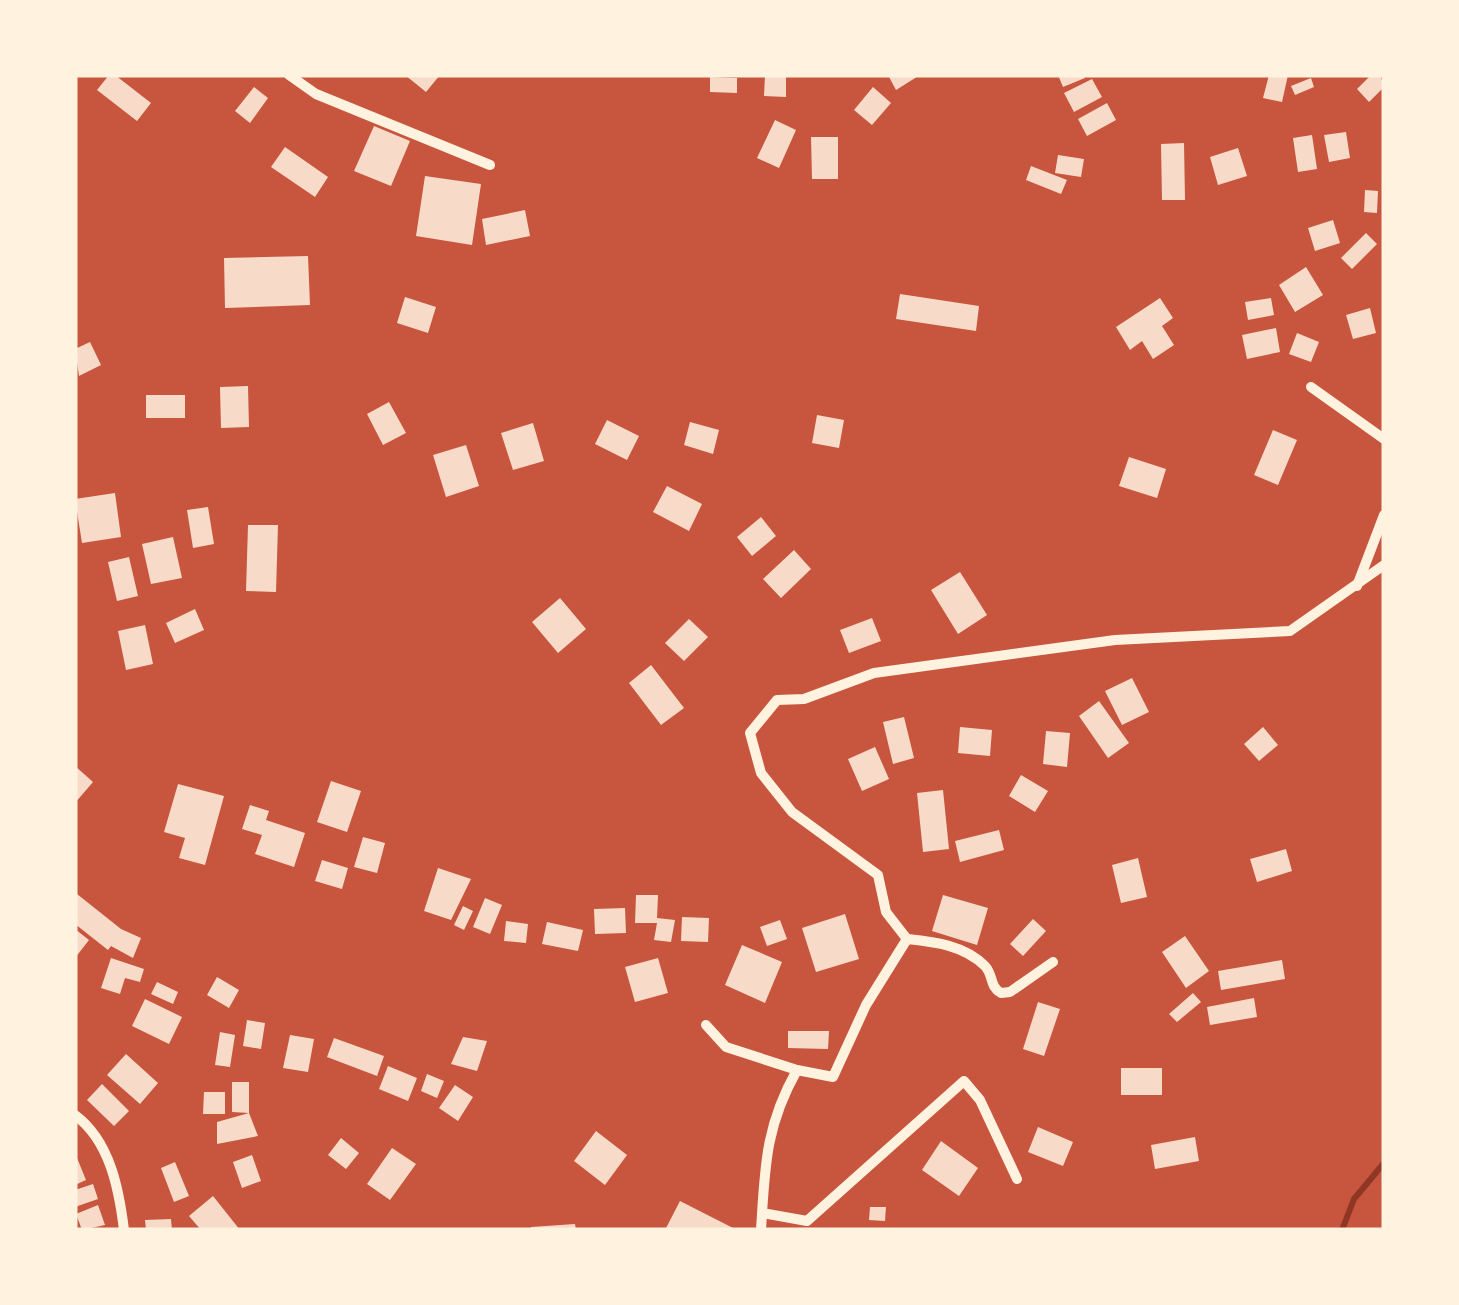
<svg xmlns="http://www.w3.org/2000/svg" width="1459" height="1305" font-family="'Libre Baskerville',serif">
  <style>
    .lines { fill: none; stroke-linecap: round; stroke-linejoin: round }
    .stream { stroke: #8f3625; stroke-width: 6 }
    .building { fill: #f7dbc8 }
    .minor { stroke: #fff3e0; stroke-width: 10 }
  </style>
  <rect width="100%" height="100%" fill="#c8553d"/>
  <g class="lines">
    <path class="stream" d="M1342,1230L1354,1199L1384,1163"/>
  </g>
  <path class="building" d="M109,75H115L151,103L137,121L97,90Z
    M405,75H440L426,92Z
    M765,75H786V97L764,96Z
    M888,75H920L896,90Z
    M1058,75H1084L1085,78L1063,87Z
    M1269,75H1288L1282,102L1263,98Z
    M1371,75H1380L1384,87L1369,102L1357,89Z
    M710,77L737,78V93L710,92Z
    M1311,78L1314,87L1295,95L1291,86Z
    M1092,79L1102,97L1074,112L1064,93Z
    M254,87L268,98L250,123L235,111Z
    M873,87L891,103L872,125L854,110Z
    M1107,103L1116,120L1087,136L1078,119Z
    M775,120L796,130L779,168L757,158Z
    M374,126L410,141L391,186L354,171Z
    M1346,132L1350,158L1329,162L1324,135Z
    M1312,135L1317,169L1298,172L1293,138Z
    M811,137H838V179H812Z
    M1184,143L1185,200H1162L1161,144Z
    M285,147L328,177L315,197L271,167Z
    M1238,148L1247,176L1218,185L1210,157Z
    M1058,155L1084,159L1081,177L1055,173Z
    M1031,166L1067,180L1061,194L1026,180Z
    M425,176L481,184L472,245L416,236Z
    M1365,190L1378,191L1377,213L1364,212Z
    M525,210L530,236L486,245L482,219Z
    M1333,220L1340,243L1315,251L1308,228Z
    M1366,233L1377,244L1352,269L1341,258Z
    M308,256L310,305L225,308L224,258Z
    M1306,267L1323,295L1295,312L1279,285Z
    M900,294L979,306L976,331L896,319Z
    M405,297L436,307L428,333L397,323Z
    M1160,298L1173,318L1162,326L1174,345L1153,359L1142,341L1130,350L1116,327Z
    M1271,298L1274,315L1248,320L1245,302Z
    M1370,308L1376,333L1353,339L1346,315Z
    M1276,328L1280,352L1247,359L1242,335Z
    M1297,333L1319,342L1311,362L1289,354Z
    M90,342L101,365L79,376L75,349Z
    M248,386L249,427L221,428L220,387Z
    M146,395H185V418H146Z
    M389,402L406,433L383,445L367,414Z
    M817,415L844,420L839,448L812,443Z
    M607,420L639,436L627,460L595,444Z
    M690,422L719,430L713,454L684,445Z
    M533,423L544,461L513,470L501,433Z
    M1273,430L1297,440L1278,485L1254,475Z
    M466,445L479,486L446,497L433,455Z
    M1129,457L1166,469L1157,498L1119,486Z
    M667,486L702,504L689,531L653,512Z
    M115,493L121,537L82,543L75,499Z
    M208,507L214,544L193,548L187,510Z
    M761,517L776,536L752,556L737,537Z
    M248,525H278L276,592L246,591Z
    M173,537L182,578L151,584L142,544Z
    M794,550L811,569L781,598L763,579Z
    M129,557L138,596L117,601L108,562Z
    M960,572L987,615L958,634L931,590Z
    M560,598L586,629L558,653L532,622Z
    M195,609L204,630L175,643L166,623Z
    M872,618L881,641L849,653L840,630Z
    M689,619L708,637L684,661L665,643Z
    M145,625L153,664L126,670L118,631Z
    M651,665L684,708L661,725L629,683Z
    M1132,678L1149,712L1122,725L1105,691Z
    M1099,701L1129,743L1108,758L1079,716Z
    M904,717L914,758L893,764L883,722Z
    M960,727L992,730L990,756L958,753Z
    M1263,727L1278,745L1259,761L1244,744Z
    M1046,731L1070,733L1067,767L1043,764Z
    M875,747L889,779L862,791L848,759Z
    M75,766L93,782L75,803Z
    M1021,775L1048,791L1035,812L1009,796Z
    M331,781L361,791L347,832L317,822Z
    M178,784L224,796L205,865L179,858L185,838L164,832Z
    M943,790L949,849L923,852L917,793Z
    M250,805L269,811L266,820L305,833L294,867L255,854L262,835L242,829Z
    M999,830L1004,850L960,862L955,841Z
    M363,837L385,843L377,873L354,867Z
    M1286,849L1292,871L1257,882L1250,859Z
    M1138,858L1147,897L1121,903L1112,865Z
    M322,860L348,868L342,889L315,881Z
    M438,868L471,879L451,920L424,911Z
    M77,894L121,929L141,938L133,958L111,946L108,950L75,924Z
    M636,895H658L657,918L675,920L671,942L654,940L657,923H635Z
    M943,895L988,908L977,945L932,931Z
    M485,898L502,905L490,934L473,927Z
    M463,906L473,911L464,930L454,925Z
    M625,908L626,933L595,934L594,909Z
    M845,914L859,959L816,972L802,928Z
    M682,917L709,918L708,942L681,941Z
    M1033,919L1046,931L1023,956L1010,944Z
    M780,920L787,939L767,946L760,927Z
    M506,921L528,924L526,943L504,941Z
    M547,922L583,930L578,951L542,944Z
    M75,929L89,940L75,958Z
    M1185,936L1209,971L1186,988L1162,952Z
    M742,945L782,962L765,1003L725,985Z
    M111,958L144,969L140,982L125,978L120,994L101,988Z
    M658,958L668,993L635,1002L625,967Z
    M1282,960L1285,979L1221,990L1218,971Z
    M217,977L239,990L229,1008L207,995Z
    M157,982L178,992L173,1004L151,994Z
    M1193,993L1201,1002L1177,1022L1169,1014Z
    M1254,998L1257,1017L1210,1025L1207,1007Z
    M145,999L182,1017L169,1044L132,1026Z
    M1038,1002L1060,1009L1044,1056L1023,1049Z
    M247,1020L265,1023L261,1049L243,1046Z
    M788,1031H829L828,1049L788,1048Z
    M220,1032L235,1035L230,1067L215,1065Z
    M290,1035L314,1039L308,1072L283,1068Z
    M463,1037L487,1041L477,1071L451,1064Z
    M334,1038L384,1056L377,1076L327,1057Z
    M126,1054L158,1083L140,1104L107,1075Z
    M388,1066L417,1078L408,1101L379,1089Z
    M1121,1068H1162V1095H1121Z
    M427,1074L444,1081L437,1098L421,1091Z
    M232,1082H249V1113L232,1112Z
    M102,1084L129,1111L114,1126L87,1100Z
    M455,1085L473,1097L458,1121L439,1108Z
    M204,1092H225V1114H203Z
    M249,1113L258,1136L217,1144V1122Z
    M1038,1127L1073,1142L1063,1166L1028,1152Z
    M596,1131L627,1155L605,1185L574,1161Z
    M1195,1137L1199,1161L1155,1169L1151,1145Z
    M341,1138L359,1153L346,1169L328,1155Z
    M941,1141L978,1168L959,1196L922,1170Z
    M392,1148L416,1164L390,1200L367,1184Z
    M75,1153L86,1180L75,1185Z
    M252,1155L261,1181L242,1188L233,1162Z
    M175,1162L189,1196L174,1202L161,1168Z
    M93,1184L98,1199L75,1207V1190Z
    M213,1196L240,1230H201L189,1216Z
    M680,1201L737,1230H665Z
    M98,1205L105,1225L82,1230L76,1214Z
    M870,1207H886L885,1221L869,1220Z
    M171,1219L172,1230H146L145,1220Z
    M575,1224L576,1230H531V1227Z"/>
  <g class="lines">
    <path class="minor" d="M289,75L316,94L490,165
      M1311,387L1384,439
      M1357,586L1384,515
      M907,939C935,942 964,945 985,966C994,976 989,986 1001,993L1010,992L1053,962
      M706,1025L726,1047L797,1070
      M75,1115C110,1141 119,1189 124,1230
      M762,1213L807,1221L964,1081L980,1100L1017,1179
      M761,1230C765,1167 765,1127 797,1070L833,1077L866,1005L907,939L886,912L878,875L792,812L761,773L750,733L777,700L804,699L874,673L1115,640L1290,631L1384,565"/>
  </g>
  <rect width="1459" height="1305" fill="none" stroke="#fff3e0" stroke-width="155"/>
</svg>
